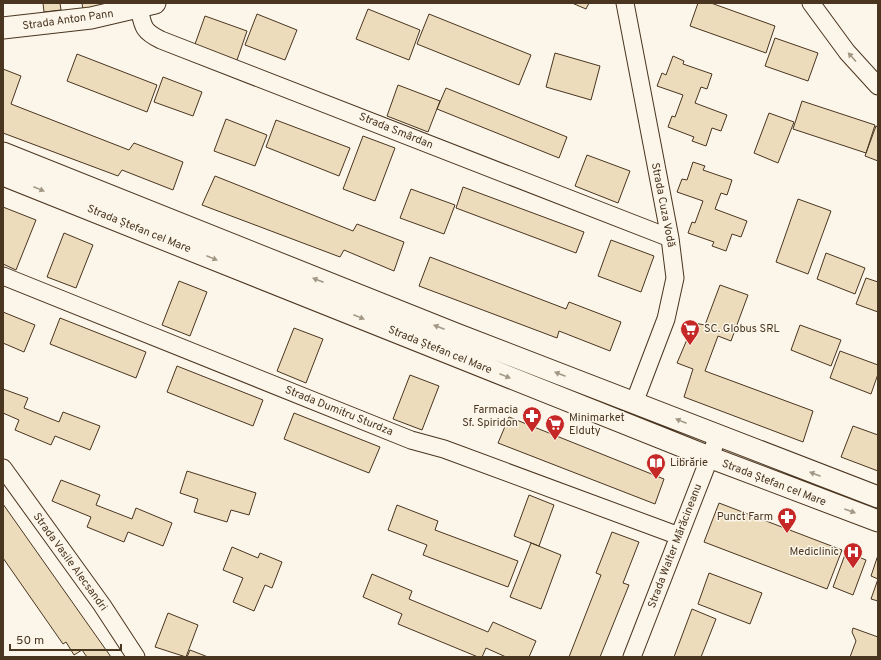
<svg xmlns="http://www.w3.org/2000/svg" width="881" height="660" font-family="Overpass,sans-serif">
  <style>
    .building { fill: #ecdcbc; stroke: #4a3520 }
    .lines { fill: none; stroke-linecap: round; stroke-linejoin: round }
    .minor-casing { stroke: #4a3520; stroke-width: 19 }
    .major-casing { stroke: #4a3520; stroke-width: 23 }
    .minor { stroke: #fbf6e9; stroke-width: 17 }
    .major { stroke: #fbf6e9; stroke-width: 21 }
    .oneway { fill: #a29684 }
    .labels { text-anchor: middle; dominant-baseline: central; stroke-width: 3; stroke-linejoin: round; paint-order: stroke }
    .street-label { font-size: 11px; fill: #4a3520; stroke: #fbf6e9 }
    .poi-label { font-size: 11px; fill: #4a3520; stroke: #fbf6e9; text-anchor: start }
  </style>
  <rect width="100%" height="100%" fill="#fbf6e9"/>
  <path class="building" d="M43,3H60L61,10L44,12Z
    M82,3H114L83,10Z
    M572,3H589L586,9Z
    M698,3H711L775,26L766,53L690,26Z
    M368,9L420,30L409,60L356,39Z
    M257,14L297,30L285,60L245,45Z
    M429,14L531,55L519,85L417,44Z
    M205,16L247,31L236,63L194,47Z
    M775,38L818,53L808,81L765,66Z
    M555,53L600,66L591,100L546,87Z
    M77,54L157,85L147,112L67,81Z
    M673,56L684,61L683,64L712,74L707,89L701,87L695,103L727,115L721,131L712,128L706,146L692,141L694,137L668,127L672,116L675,117L683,95L657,86L662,73L666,75Z
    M3,69L21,76L11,104L129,150L134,143L183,162L173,190L122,170L118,176L3,133Z
    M163,77L202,92L193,116L154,102Z
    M398,85L440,101L428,132L387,116Z
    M446,88L567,137L559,158L437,109Z
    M802,101L875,125L866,153L793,129Z
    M769,113L794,122L778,163L754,153Z
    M226,119L267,135L255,166L214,151Z
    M276,120L350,148L339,176L266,147Z
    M876,126L878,127V161L865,156Z
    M363,136L395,148L375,201L343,189Z
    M587,155L630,171L618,203L575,186Z
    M693,162L705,166L703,170L732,180L727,195L721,193L715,209L747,221L741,237L732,234L726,251L712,246L714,242L688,233L692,222L695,223L703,201L677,192L682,179L687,180Z
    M215,176L353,231L357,224L404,242L394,271L344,250L340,257L202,205Z
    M463,187L584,232L576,253L456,208Z
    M411,189L455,205L444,234L400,218Z
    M798,199L831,211L808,274L776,262Z
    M3,207L36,220L16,270L3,264Z
    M64,233L93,245L76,288L47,277Z
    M611,240L654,256L641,292L598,276Z
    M826,253L865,268L855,294L817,279Z
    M430,257L566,309L569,302L621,322L610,351L559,331L557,338L419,286Z
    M866,278L878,282V312L856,304Z
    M179,281L207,292L190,336L162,325Z
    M720,285L748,295L731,341L718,336L705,371L813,411L803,442L684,397L693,369L677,363L694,323L705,325Z
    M3,312L35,325L24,352L3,343Z
    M60,318L146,352L136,378L50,344Z
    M800,325L841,340L831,366L791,350Z
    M294,328L323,339L306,383L277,371Z
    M840,351L878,365V374L871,394L830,378Z
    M177,366L263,400L253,426L167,392Z
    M410,375L439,386L422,430L393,419Z
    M3,389L28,398L24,408L59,422L63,412L100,426L90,450L55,436L51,445L15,430L19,420L3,413Z
    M294,413L380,447L369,473L284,439Z
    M509,417L664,479L655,504L498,443Z
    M853,426L878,435V471L841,457Z
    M187,471L256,493L249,515L231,510L227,522L194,512L198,499L180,493Z
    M61,480L100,495L96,505L132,519L136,508L172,523L163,546L128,532L124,542L87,527L91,517L52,501Z
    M529,495L554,505L539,546L514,536Z
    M719,503L842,550L827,589L704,542Z
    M3,504L111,657H87L82,650L74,655L66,642L63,644L3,558Z
    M397,505L438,521L435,530L518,561L508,587L423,555L427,545L388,530Z
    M612,532L639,542L623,583L629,585L600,657H569L601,575L596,573Z
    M531,543L561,555L541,609L510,597Z
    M232,547L258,558L260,553L282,562L272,588L265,585L254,611L233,602L243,578L223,570Z
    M846,552L866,560L853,595L833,587Z
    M878,555V601L871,599L878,579L871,576Z
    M709,573L762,593L750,624L698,604Z
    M372,574L412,591L409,599L488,632L493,622L536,641L529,657H506L486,648L482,657H478L398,624L402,614L363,597Z
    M692,609L716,619L701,657H674Z
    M168,613L198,625L186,657L155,647Z
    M853,628L878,637V657H850L856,641L852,632Z
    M190,650L208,657H187Z"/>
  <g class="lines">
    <g class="minor-casing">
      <path id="minor" d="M625,3L670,238L675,278L666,319L634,403
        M811,3L847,52L878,86
        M139,8C143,27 143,31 161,40L670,238
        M3,276L411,440L444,449L679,536
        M3,468L102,605L136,657
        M632,657L718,436"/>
    </g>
    <g class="major-casing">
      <path id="major" d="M3,28L91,18L155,3
        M3,153L456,334L878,497
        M3,175L709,457L878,521"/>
    </g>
    <use href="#minor" class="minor"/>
    <use href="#major" class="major"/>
  </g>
  <defs><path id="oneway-solid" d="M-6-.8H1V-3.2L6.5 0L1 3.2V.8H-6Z"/></defs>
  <g class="oneway">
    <use href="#oneway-solid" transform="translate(852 57) rotate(-132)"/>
    <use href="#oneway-solid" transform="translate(39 189) rotate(22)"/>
    <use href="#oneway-solid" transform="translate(212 258) rotate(22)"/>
    <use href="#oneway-solid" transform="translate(318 280) rotate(-159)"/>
    <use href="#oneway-solid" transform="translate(359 317) rotate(22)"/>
    <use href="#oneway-solid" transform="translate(439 327) rotate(-159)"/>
    <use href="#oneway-solid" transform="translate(560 374) rotate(-159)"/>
    <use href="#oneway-solid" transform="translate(505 376) rotate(22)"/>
    <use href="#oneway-solid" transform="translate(681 421) rotate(-158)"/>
    <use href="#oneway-solid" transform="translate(815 474) rotate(-159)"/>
    <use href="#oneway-solid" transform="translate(850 511) rotate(20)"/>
  </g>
  <defs>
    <g id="supermarket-pin" transform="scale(1)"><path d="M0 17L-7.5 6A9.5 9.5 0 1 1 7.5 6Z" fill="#c62828" stroke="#fbf6e9"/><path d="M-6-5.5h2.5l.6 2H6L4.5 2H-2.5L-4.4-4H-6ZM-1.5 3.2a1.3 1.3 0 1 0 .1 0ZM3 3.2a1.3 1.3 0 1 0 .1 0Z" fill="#fff"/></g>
    <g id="pharmacy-pin" transform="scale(1)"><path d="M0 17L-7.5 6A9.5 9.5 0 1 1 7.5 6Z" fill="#c62828" stroke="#fbf6e9"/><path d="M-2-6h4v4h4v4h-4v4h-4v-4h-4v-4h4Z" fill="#fff"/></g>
    <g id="library-pin" transform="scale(1)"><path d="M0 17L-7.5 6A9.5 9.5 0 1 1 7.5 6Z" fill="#c62828" stroke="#fbf6e9"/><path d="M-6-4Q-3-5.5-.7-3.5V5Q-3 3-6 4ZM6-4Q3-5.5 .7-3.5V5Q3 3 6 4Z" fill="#fff"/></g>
    <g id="hospital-pin" transform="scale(1)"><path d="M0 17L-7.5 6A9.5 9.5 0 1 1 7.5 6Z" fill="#c62828" stroke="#fbf6e9"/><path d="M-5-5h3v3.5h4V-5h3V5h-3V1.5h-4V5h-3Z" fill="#fff"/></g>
  </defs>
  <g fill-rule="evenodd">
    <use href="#supermarket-pin" x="690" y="329"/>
    <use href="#pharmacy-pin" x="532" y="416"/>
    <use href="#supermarket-pin" x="555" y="424"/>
    <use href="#library-pin" x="656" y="463"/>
    <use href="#pharmacy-pin" x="787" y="517"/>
    <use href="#hospital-pin" x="853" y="552"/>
  </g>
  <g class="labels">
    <g class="street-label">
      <text transform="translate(68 20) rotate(-8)">Strada Anton Pann</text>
      <text transform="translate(396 131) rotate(22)">Strada Smârdan</text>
      <text transform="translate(663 205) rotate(79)">Strada Cuza Vodă</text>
      <text transform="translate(139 229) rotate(22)">Strada Ștefan cel Mare</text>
      <text transform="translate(440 350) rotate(22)">Strada Ștefan cel Mare</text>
      <text transform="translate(339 411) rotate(22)">Strada Dumitru Sturdza</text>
      <text transform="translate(774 483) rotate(21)">Strada Ștefan cel Mare</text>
      <text transform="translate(675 546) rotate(-69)">Strada Walter Mărăcineanu</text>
      <text transform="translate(70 562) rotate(54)">Strada Vasile Alecsandri</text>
    </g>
    <g class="poi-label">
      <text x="704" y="329">SC. Globus SRL</text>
      <text x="518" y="410" text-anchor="end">Farmacia<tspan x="518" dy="13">Sf. Spiridon</tspan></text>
      <text x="569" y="418">Minimarket<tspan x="569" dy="13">Elduty</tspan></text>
      <text x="670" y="463">Librărie</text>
      <text x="773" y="517" text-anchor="end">Punct Farm</text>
      <text x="839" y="552" text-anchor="end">Mediclinic</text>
    </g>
  </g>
  <rect width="881" height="660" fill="none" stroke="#4a3520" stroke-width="8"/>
  <path d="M10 644v6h111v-6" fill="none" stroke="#4a3520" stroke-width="2"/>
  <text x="16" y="644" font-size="12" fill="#4a3520" stroke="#fbf6e9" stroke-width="3" paint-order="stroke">50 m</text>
</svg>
